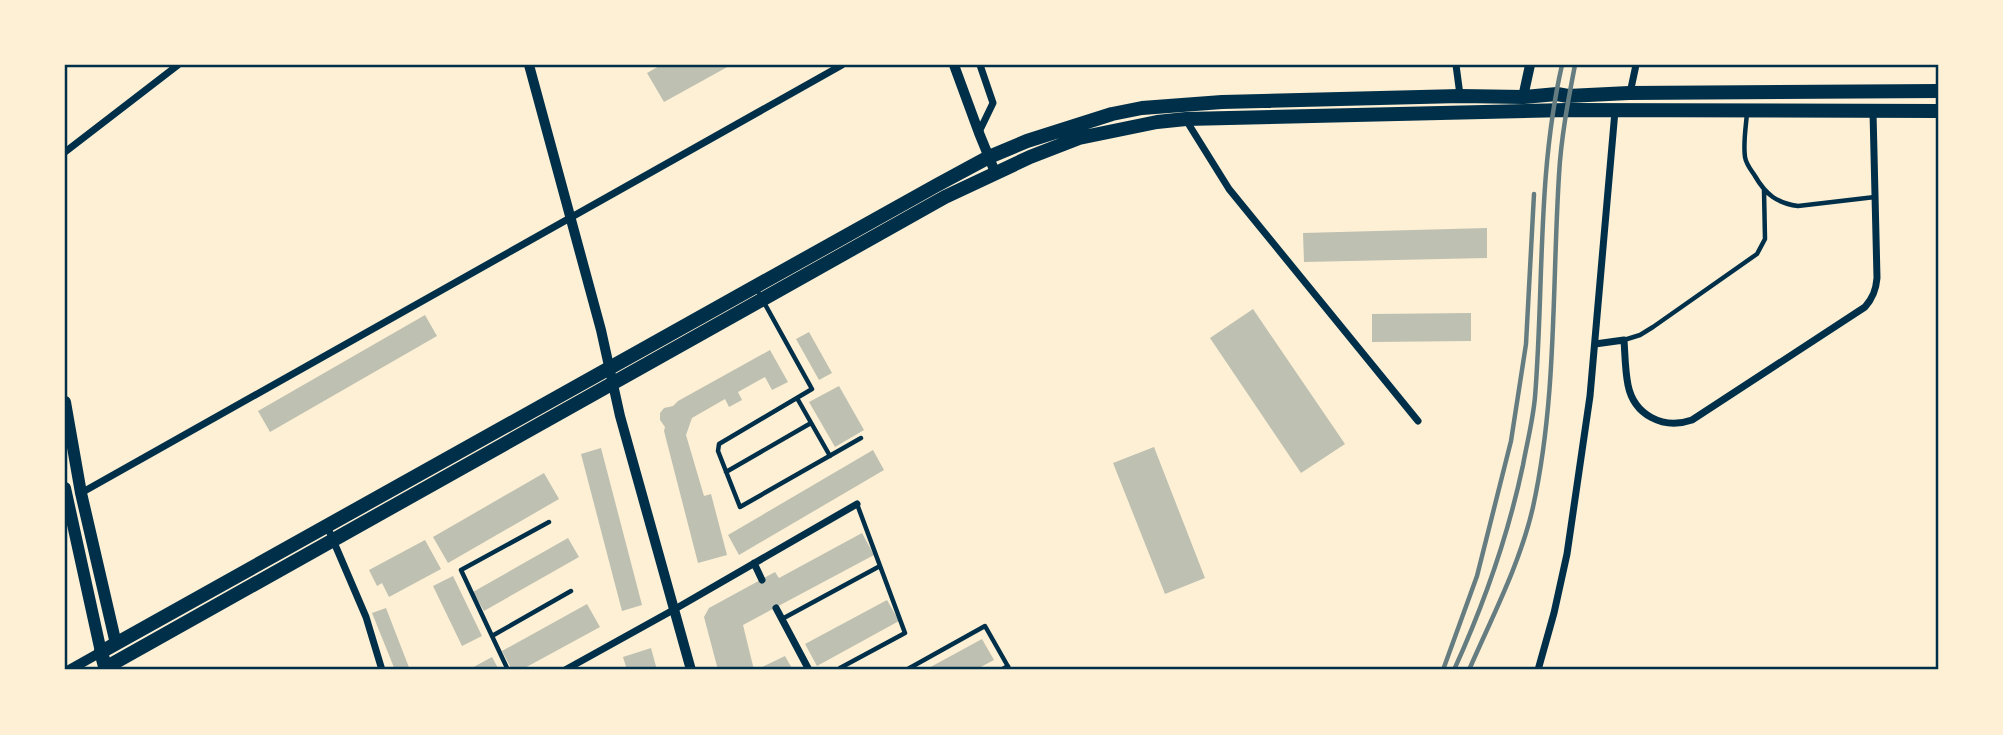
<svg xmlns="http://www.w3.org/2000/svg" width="2003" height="735" font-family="Arial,sans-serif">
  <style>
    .building { fill: #bec0b2 }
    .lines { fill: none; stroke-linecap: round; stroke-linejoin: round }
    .service { stroke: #003049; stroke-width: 4.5 }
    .minor { stroke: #003049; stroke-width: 7 }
    .tertiary { stroke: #003049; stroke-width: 10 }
    .secondary { stroke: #003049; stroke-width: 10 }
    .primary { stroke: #003049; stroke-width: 12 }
    .trunk { stroke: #003049; stroke-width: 14 }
    .rail { stroke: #657d81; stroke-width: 4.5 }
    .neatline { fill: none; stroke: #003049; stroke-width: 2.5 }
  </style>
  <rect width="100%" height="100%" fill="#fdf0d5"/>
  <path class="building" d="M661,65H731L664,102L647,73Z
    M1487,228V258L1304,262L1303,233Z
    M1253,309L1345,444L1301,473L1210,338Z
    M1471,313V341L1372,342V314Z
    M425,315L437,336L270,432L258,411Z
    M809,332L832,373L819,380L796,339Z
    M770,350L788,382L772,390L765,377L738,392L742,400L729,407L725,399L692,418L686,435L704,496L711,494L727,555L698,563L664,431L665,427L660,420V413L664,408L673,406L678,401Z
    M839,386L864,430L835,447L809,402Z
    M1154,447L1205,578L1165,594L1113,463Z
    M601,448L642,605L622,611L581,454Z
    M873,450L884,470L739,555L728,535Z
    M544,473L559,499L448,563L433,537Z
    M862,533L874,555L743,625L754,670H718L704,617L709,608L775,572L779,578Z
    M568,538L579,557L484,611L473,592Z
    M425,540L441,569L389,597L382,583L377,586L369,570Z
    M453,576L482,636L462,646L433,586Z
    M887,600L899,621L817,666L805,644Z
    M587,604L600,627L521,670H512L502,651Z
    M386,608L410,670H395L372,613Z
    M982,639L994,660L975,670H925Z
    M651,648L657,670H627L623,657Z
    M785,656L793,670H756Z
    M492,657L499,670H468Z"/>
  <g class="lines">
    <path class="service" d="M1747,113C1746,126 1743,143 1745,157C1746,164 1751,170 1755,176C1766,195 1777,203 1798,206L1875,197
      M756,288L812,389L719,444L718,451L740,507L861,438
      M1624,340L1640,335L1653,327L1757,254L1765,239L1764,190
      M797,398L830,456
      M726,472L811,423
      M782,619L880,566
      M492,636L571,591
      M508,670L461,570L549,522
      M841,670L840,668L905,633L857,504
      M906,670L985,626L1010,670
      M1001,670L1008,666"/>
    <path class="minor" d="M1456,65L1460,95
      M1630,93L1636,65
      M1186,120L1229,189L1418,421
      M979,132L993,103L980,65
      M65,152L178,65
      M1595,344L1624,340C1625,354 1625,370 1628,385C1634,415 1663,430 1692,420L1865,307C1873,298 1876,290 1877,278L1873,112
      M81,493L842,65
      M327,526L366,617L382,670
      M754,563L762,580
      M776,608L809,670
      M565,670L675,609L857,504
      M1538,670L1554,613L1567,554L1590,396L1615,111"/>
    <path class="tertiary" d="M529,65L601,330L620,416L691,670
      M1523,97L1530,65"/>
    <path class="secondary" d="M954,65L979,133L995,172
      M69,670L101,652"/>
    <path class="primary" d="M65,402L81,493L116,644
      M65,488L101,652"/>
    <path class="trunk" d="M105,668L945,197L1030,157L1079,138L1157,122L1186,119L1567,110L1938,111
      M106,670L101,652L937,185L989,157L1027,141L1112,114L1142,108L1222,102L1460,96L1523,97L1557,94L1568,96L1629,93L1938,91"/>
    <path class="rail" d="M1443,670L1477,576L1511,441L1526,344L1534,194
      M1454,670C1484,604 1508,536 1523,465C1527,443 1533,420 1535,397C1544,286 1537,174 1562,65
      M1469,670C1492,617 1520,564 1533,507C1557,398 1552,286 1559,175C1561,138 1568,101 1575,65"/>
  </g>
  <rect width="2003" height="735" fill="none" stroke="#fdf0d5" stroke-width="133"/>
  <rect x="66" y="66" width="1871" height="602" class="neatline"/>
</svg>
